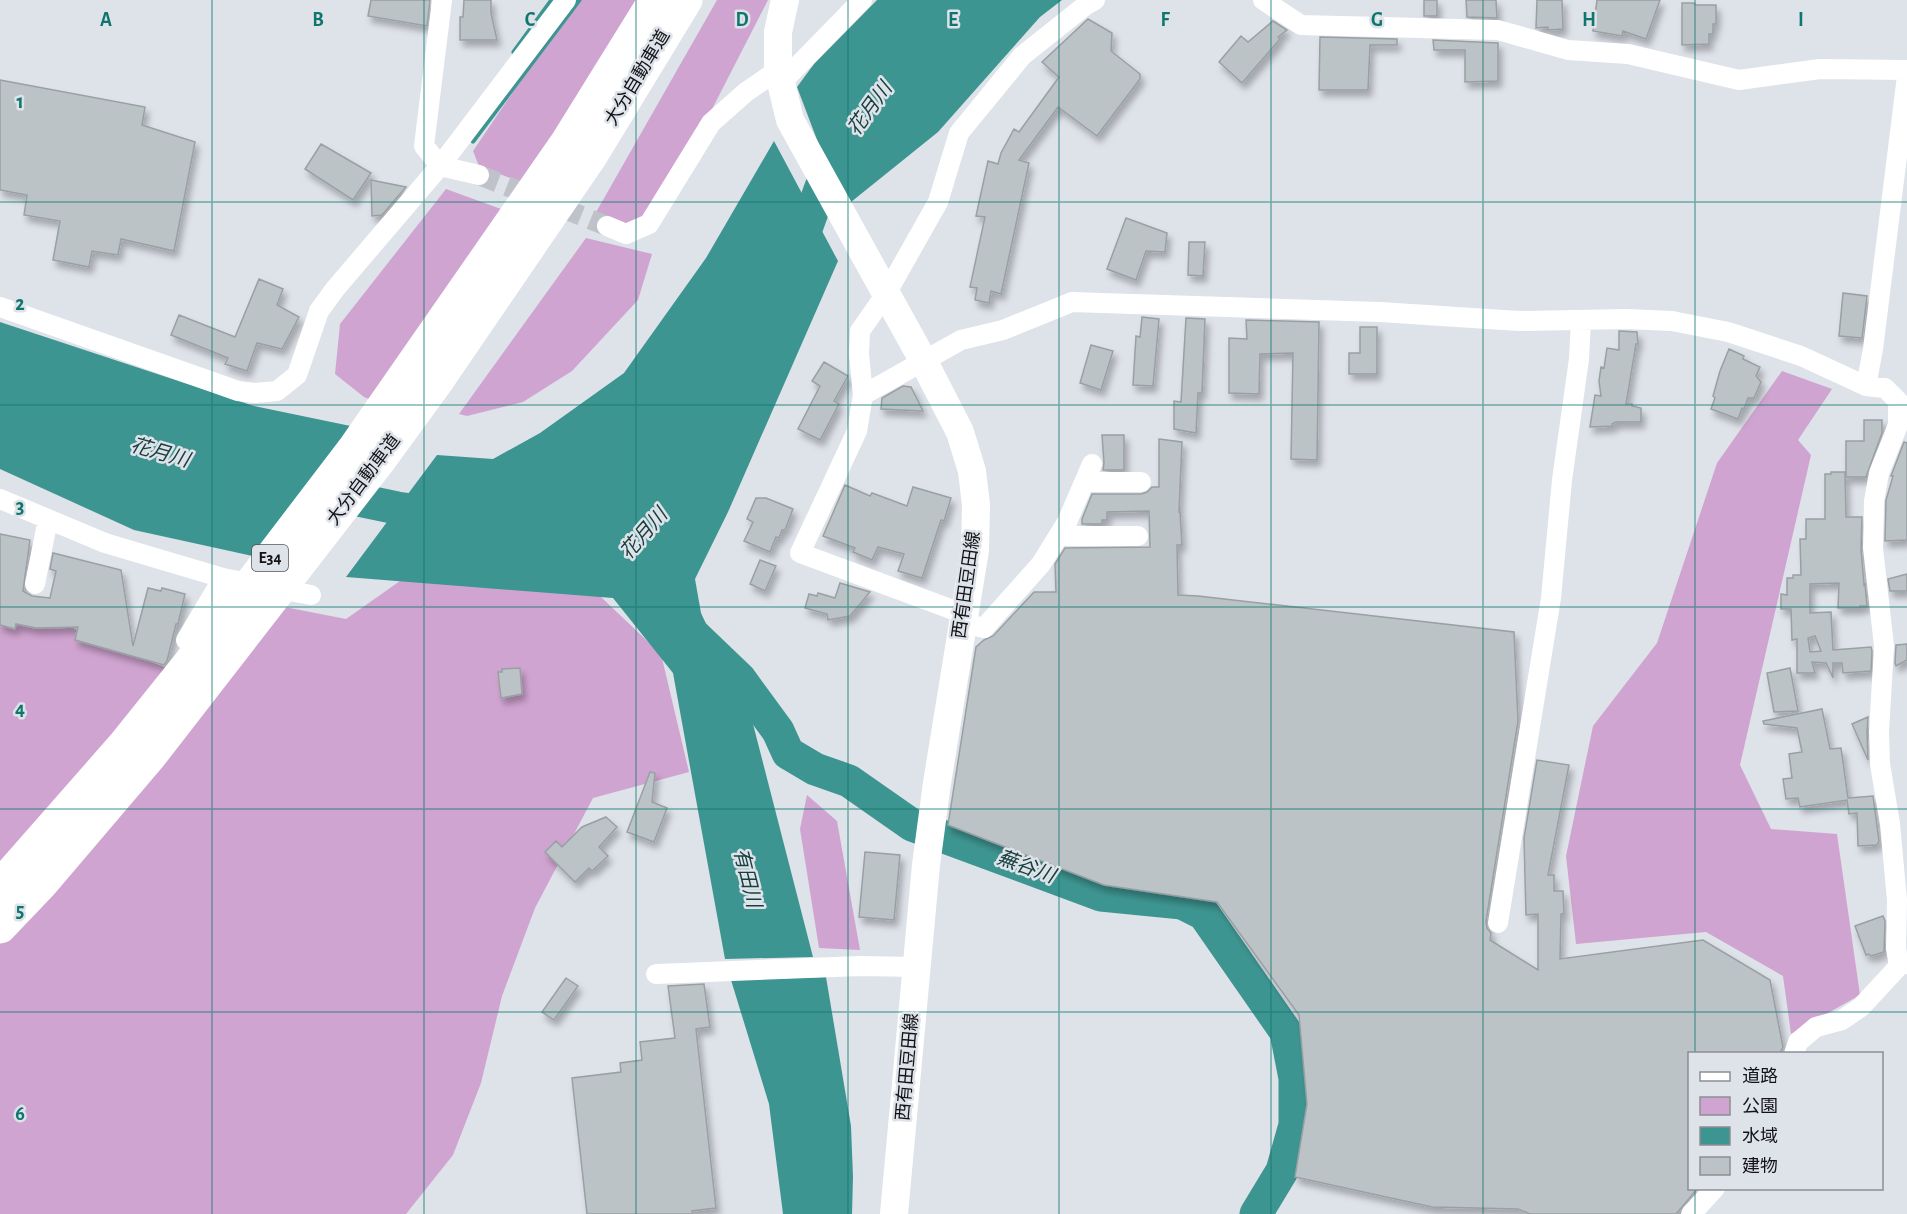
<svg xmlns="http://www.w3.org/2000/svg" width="1907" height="1214" font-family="'Alegreya Sans','Noto Sans JP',sans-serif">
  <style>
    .green { fill: #d0a4d0 }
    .water { fill: #3d9591 }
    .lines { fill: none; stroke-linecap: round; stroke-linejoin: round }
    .stream { stroke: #3d9591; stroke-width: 5 }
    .river { stroke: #3d9591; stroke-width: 33 }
    .building { fill: #bbc3c6; stroke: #99a0a4; stroke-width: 1.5; fill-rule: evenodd; filter: url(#shadow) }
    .minor-tunnel { stroke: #bfc3c9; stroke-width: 20; stroke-dasharray: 20 10; stroke-linecap: butt }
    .minor { stroke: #fff; stroke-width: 20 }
    .secondary { stroke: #fff; stroke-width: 28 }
    .motorway { stroke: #fff; stroke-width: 33 }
    .grid { fill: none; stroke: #0f766e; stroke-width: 1.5; stroke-opacity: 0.55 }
    .labels { text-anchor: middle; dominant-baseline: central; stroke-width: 5; stroke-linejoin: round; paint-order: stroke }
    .shield { fill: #dee2e9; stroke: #4f5155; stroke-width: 1.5 }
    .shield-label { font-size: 16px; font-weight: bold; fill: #121316 }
    .street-label { font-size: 18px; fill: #121316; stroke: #dee2e9 }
    .water-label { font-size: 20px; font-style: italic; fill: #18403f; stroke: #dee2e9 }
    .grid-label { font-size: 20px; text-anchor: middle; font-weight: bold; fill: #0f766e; stroke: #dee2e9; stroke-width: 5; stroke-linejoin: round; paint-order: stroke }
  </style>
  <defs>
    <filter id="shadow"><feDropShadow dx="3.5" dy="6" stdDeviation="3" flood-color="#0004"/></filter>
  </defs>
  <rect width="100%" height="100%" fill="#dee2e9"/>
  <path class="green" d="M575,0H650L536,188L479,166L473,151Z
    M717,0H768L709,115L647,217L624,225L595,214Z
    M446,189L520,216L393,409L364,397L335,374L340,324Z
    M586,238L652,254L638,300L572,371L523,402L467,416L459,414Z
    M1782,371L1832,389L1798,440L1811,455L1740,765L1771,829L1837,834L1860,995L1791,1034L1783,976L1706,932L1576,944L1566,856L1593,726L1657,643L1717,463Z
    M427,562L581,578L661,654L689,772L593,798L535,908L502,996L481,1083L453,1155L406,1214H0V615L72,628L171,670L229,596L346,619Z
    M807,795L837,821L860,950L819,948L800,829Z"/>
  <path class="water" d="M877,0H1062L1040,17L938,132L851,202L822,153L797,87L814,64Z
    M774,141L838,261L728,512L695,579L701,613L753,724L813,957L725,959L673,673L613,598L346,577L437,455L493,459L540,433L624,373L706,258Z
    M0,322L254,406L365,429L266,559L134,530L0,469Z
    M826,977L851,1126L853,1177L852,1214H783L769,1104L731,980Z"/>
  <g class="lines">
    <path class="stream" d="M514,52L552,0
      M473,141L579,0"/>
    <path class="river" d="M797,254L821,187L837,158
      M325,493L397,508L442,514
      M692,633L740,679L778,731L788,753L815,769L849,781L912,825L1101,895L1182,903L1204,914L1286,1032L1295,1078V1125L1282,1171L1256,1214"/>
  </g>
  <path class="building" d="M371,0H430L427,26L368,16Z
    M464,0H491V13L497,40H460V17H463Z
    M1424,0H1437V16H1424Z
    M1466,0H1496L1497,18L1467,17Z
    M1537,0H1562L1563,29L1548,30V27L1536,28Z
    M1597,0H1660L1646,39L1623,31L1622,36L1593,31Z
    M1682,3H1694L1696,5H1716V24H1713V34H1709V44L1682,45Z
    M1088,19L1112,33L1111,51L1140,74V79L1097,136L1058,107L1019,160L1029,163L1001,294L991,291L989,303L975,300L977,288L970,287L985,217L976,216L988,161L998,164L1001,153L1014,129L1019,132L1059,77L1042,62Z
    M1273,21L1287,30L1278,37L1280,39L1242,83L1219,62L1241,36L1248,42Z
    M1320,37L1397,39V45H1370L1368,90H1319Z
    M1433,40L1498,43V81L1465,82V50H1434Z
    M0,80L145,107L142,125L195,142L174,251L121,239L118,255L92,251L89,267L53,260L60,221L24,215L27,195L0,190Z
    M321,144L371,173L353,200L305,169Z
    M371,180L406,187L382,215L372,216Z
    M1126,218L1167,233L1165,252L1146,251L1136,280L1107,269Z
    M1189,242H1205L1203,276L1188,275Z
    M259,279L283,289L277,305L299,317L282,349L257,343L247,371L225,364L228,358L171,335L179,315L235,337Z
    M1843,293L1867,296L1862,338L1839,336Z
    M1142,317L1159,319L1153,386L1133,385L1136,336L1140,337Z
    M1186,318L1205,319L1202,393H1198L1196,433L1174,429V401L1181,402Z
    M1246,320L1319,322L1317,460L1291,459L1293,353L1260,354L1259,394L1229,393V338L1247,339Z
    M1360,327H1377V374H1349V353H1360Z
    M1619,331L1637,332L1638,344H1636L1626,404H1632V406L1641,408V422H1616L1612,424L1613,426L1590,427L1595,395L1601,396L1599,381L1601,367L1604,368L1607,348L1619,350Z
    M1091,345L1113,351L1101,390L1080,383Z
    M1729,349L1744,356L1743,359L1760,367L1756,376L1761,382L1754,398H1748L1744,409L1742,408L1738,419L1711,409L1715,398L1713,396L1720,371Z
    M824,362L848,376L834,401L839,404L820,440L798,429L820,386L812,381Z
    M903,386L911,387L923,411L881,409L882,398Z
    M1864,420H1882V433L1866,477H1846V441H1864Z
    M1102,435H1124V470H1103L1104,463Z
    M1159,439L1182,442L1179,512H1180L1182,545H1177L1178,595L1198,596L1514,632L1518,721L1486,921L1487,928L1491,933L1490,940L1538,970V914L1526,915L1524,838L1537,760L1569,765L1548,875H1554V891H1563L1564,914H1561L1560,959L1703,940L1770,980L1783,1047L1780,1053H1689V1188H1698L1676,1214H1530L1518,1209L1432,1207L1295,1177L1307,1104L1299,1015L1217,902L1104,885L948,825L976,647L984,640L993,636L1034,592H1056L1055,564L1065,548L1150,547L1149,511L1107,512V520H1102V524H1082V519L1092,494H1141L1147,492L1152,487H1159Z
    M1904,442L1907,443V540L1885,541L1886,500L1893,476H1891Z
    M1831,472H1845L1846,517H1862L1861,549L1864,585L1865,584L1867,606H1860V608H1838L1839,583L1810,584V613L1831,612L1833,650L1871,647L1872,651L1871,671L1843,673L1842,663H1833V678L1826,663L1812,662L1815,673H1797V639L1792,640L1791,609H1781V594L1787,595V578H1793V575H1801L1800,539H1806V519H1825V474H1831ZM1815,636L1821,651L1810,652L1808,638Z
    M845,485L870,496L872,493L907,506L913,487L951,498L944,521L941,520L922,578L898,571L904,554L878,547L872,560L853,552L855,548L823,536Z
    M756,498H766L793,509L785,530H782L779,538L776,537L770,552L744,541L753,522L747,519Z
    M0,534L30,540L23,591L32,596L50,598L56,571L50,569L53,553L121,570L133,646L148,588L161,591L162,588L185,594L178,624H176L167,661L164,665L75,640L78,627L36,628L16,624L15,629L0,625Z
    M760,560L776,566L765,591L750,584Z
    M1907,574V591H1890L1888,579Z
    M840,583L870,592L850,616L828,620L827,614L805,608L809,594L817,596L818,593L835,598Z
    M1907,644V660L1896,666L1895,663L1896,645Z
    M520,668L522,694L501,698L498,672H502V669Z
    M1790,668L1798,711L1774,712L1767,673Z
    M1822,709L1830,749L1841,748L1848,798L1873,796L1879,841L1877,845L1858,846L1857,813L1849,814L1847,800L1800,807L1798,798L1786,799L1783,779L1792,778L1789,754L1802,752L1797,728L1764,724L1763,721Z
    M1868,717L1867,732L1868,760L1852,724Z
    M650,772L655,773L652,802L667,808L654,842L627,832Z
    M606,817L617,827L599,847L608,856L592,871L589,868L575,882L545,852L556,841L562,847L582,827Z
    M865,852L900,855L894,920L859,917Z
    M1883,916L1885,921L1884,952L1871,956L1869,954L1866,955L1855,926Z
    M566,978L578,986L554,1020L542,1012Z
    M704,984L710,1027L696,1029L716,1208L692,1211L693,1214H587L572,1078L621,1072L620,1063L642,1060L640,1042L675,1038L668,986Z"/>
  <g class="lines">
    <path class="minor-tunnel" d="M479,175L607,226"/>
    <path class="minor" d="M442,0L424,146L440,166L479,175
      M1263,0L1301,25L1498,30L1568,50L1628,54L1739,80L1820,69L1907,70
      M780,84L862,0
      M607,226L626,234L649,224L711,123L746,92L778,70
      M0,307L238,391L255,393L277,391L297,375L319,311L335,289L440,166L566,0
      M1866,386L1873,349L1907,76
      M863,395L961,340L1003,330L1072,302L1380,312L1519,321L1626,319L1672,321L1728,332L1801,356L1866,386L1885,388L1898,401V425L1879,473L1874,501L1873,548L1884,646L1879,732L1880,764L1890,824L1897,900L1896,948L1899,966
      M1084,482H1141
      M0,499L105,543L223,578L311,595
      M1058,536H1138
      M35,584L48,519
      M964,614L800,553L857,431L863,395L859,354L860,331L886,294L938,202L959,133L1022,56L1086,5L1095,0
      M963,623L984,628L1041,564L1067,522L1092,464
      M186,640L223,578
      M1498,923L1551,598L1562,480L1579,359L1581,320
      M656,974L860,966L917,967
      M1794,1054L1798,1042L1816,1027L1842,1020L1861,1007L1899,966L1907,963
      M1691,1214L1715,1188"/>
    <path class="secondary" d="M785,0L778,32V70L790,120L924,362L960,432L972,471L976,505L975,550L937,783L926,865L894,1214"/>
    <path class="motorway" d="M0,886L123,746L204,645L355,447L567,142L655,0
      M0,927L42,883L151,755L379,461L438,380L591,156L686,0"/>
  </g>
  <path class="grid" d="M212,0V1214M424,0V1214M636,0V1214M848,0V1214M1059,0V1214M1271,0V1214M1483,0V1214M1695,0V1054M0,202H1907M0,405H1907M0,607H1907M0,809H1907M0,1012H1907M1695,1188V1214"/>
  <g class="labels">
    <rect class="shield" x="252" y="545" width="36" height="26" rx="4.5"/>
    <g class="shield-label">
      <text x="270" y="558">E34</text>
    </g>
    <g class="street-label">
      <text transform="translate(638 78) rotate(-59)">大分自動車道</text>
      <text transform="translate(364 480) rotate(-53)">大分自動車道</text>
      <text transform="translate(967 585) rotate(-82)">西有田豆田線</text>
      <text transform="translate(908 1067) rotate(-85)">西有田豆田線</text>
    </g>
    <g class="water-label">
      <text transform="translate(870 109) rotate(-54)">花月川</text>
      <text transform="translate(160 453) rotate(16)">花月川</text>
      <text transform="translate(644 534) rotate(-49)">花月川</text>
      <text transform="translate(1026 867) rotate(20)">蕪谷川</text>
      <text transform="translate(747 878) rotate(76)">有田川</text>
    </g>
  </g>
  <g class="grid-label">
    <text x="106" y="26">A</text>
    <text x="318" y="26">B</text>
    <text x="530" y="26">C</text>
    <text x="742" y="26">D</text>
    <text x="953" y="26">E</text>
    <text x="1165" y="26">F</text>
    <text x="1377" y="26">G</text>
    <text x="1589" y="26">H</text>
    <text x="1801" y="26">I</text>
    <text x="20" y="108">1</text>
    <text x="20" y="310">2</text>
    <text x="20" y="513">3</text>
    <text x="20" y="715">4</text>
    <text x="20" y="917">5</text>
    <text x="20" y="1120">6</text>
  </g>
  <rect x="1688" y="1052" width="195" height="138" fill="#dee2e9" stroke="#8c8f95" stroke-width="1.5"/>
  <rect x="1700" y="1072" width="30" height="9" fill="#ffffff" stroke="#8c8f95" stroke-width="1.5"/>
  <text x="1742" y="1082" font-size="18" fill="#121316">道路</text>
  <rect x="1700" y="1097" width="30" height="18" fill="#d0a4d0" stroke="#8c8f95" stroke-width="1.5"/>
  <text x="1742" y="1112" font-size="18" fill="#121316">公園</text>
  <rect x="1700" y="1127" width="30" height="18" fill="#3d9591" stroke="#8c8f95" stroke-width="1.5"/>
  <text x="1742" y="1142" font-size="18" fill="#121316">水域</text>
  <rect x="1700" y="1157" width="30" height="18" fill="#bbc3c6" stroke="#8c8f95" stroke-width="1.5"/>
  <text x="1742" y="1172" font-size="18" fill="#121316">建物</text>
</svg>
